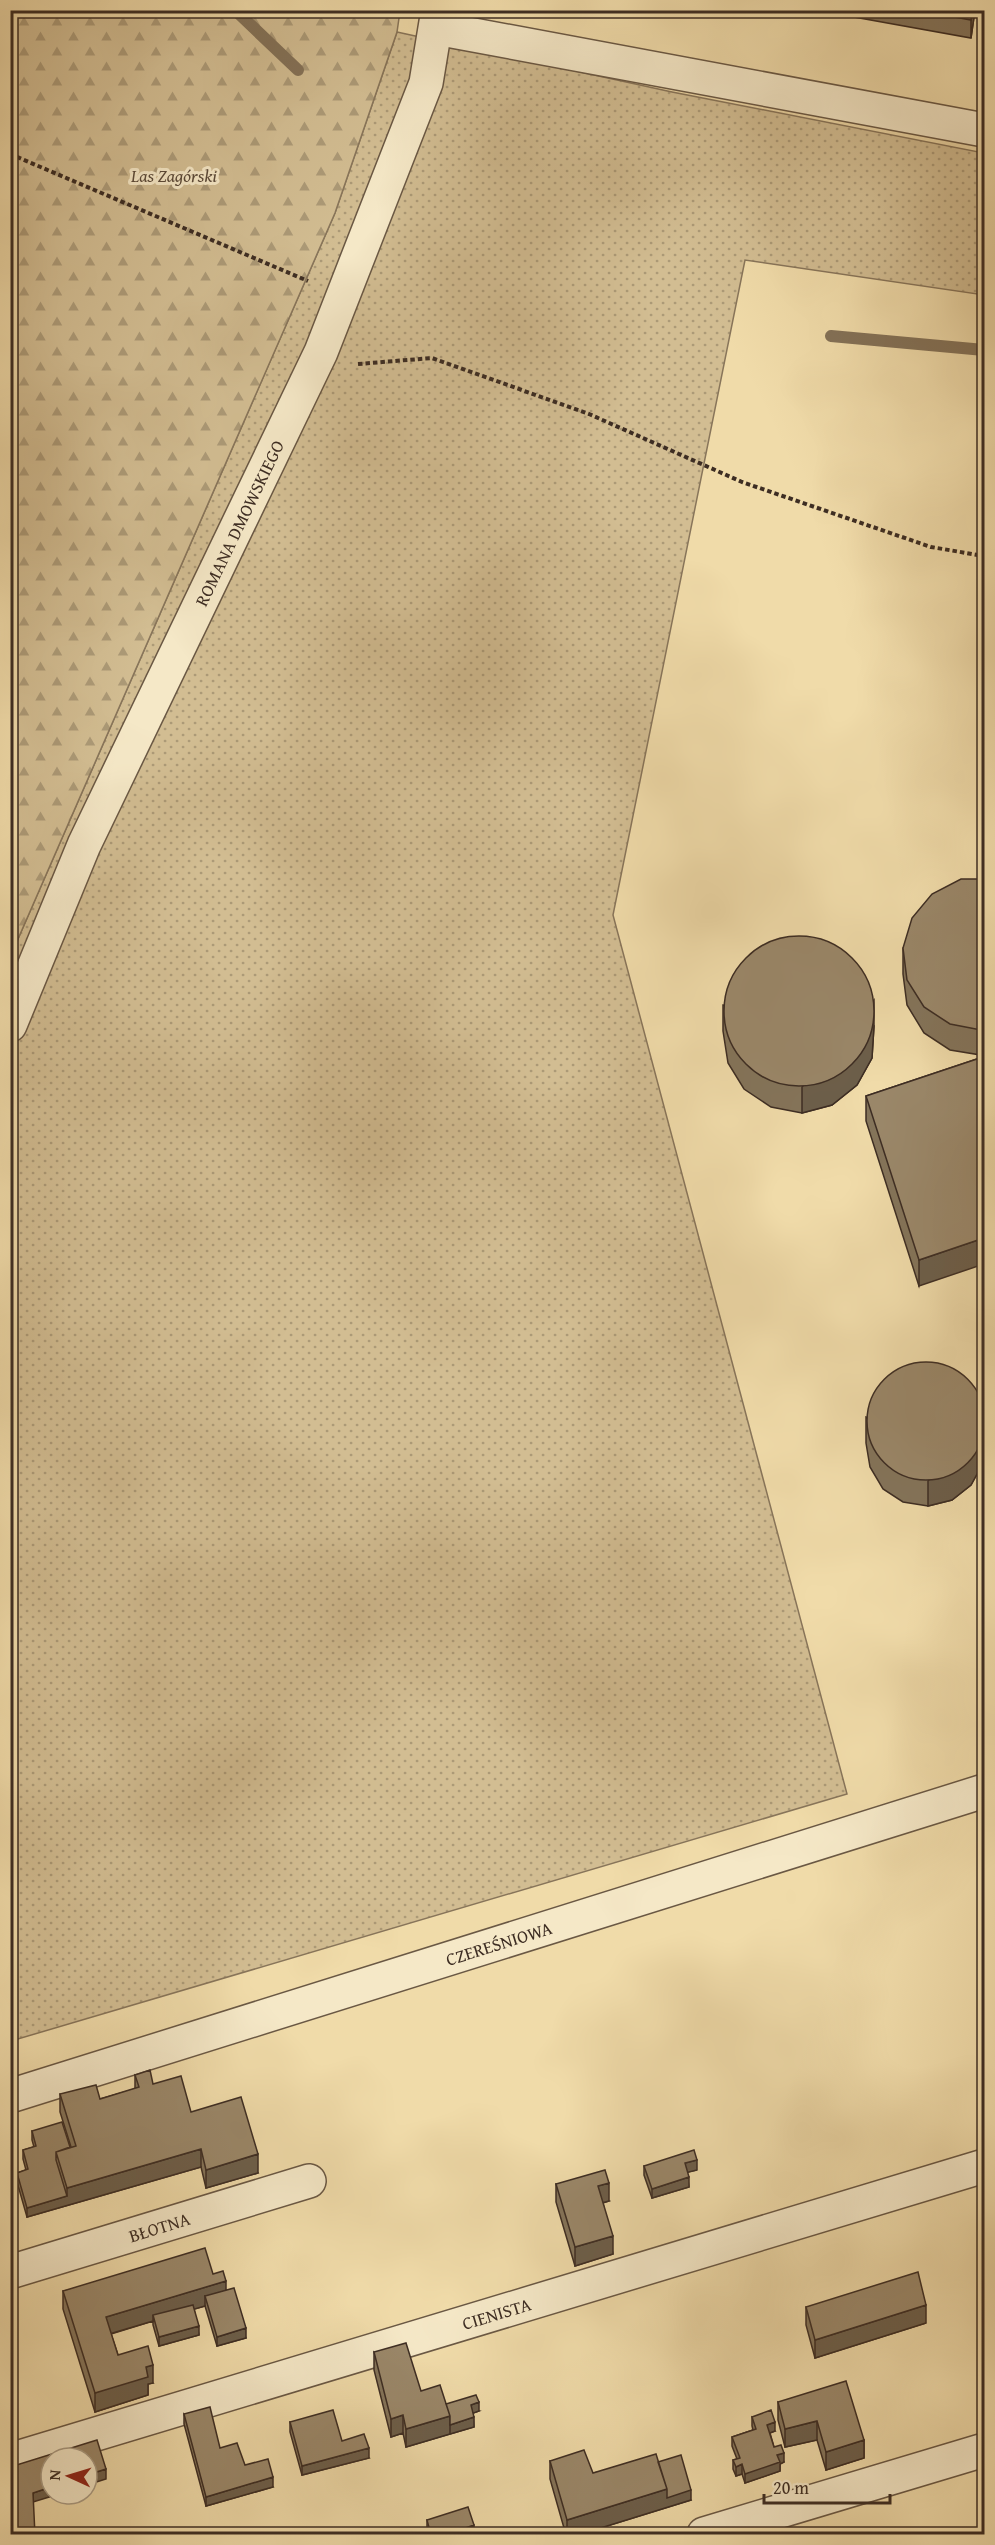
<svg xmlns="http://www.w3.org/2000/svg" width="995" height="2545" font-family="'Gentium Book Plus',serif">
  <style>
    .grass { fill: url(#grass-dots); stroke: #88755a; stroke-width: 1.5 }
    .forest { fill: url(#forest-firs); stroke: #88755a; stroke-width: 1.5 }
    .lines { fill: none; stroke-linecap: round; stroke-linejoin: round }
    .stream { stroke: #847258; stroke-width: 12 }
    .minor-casing { stroke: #6a5844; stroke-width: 36 }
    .path { stroke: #3d2d23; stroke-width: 4; stroke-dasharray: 4.5 3; stroke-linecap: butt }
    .minor { stroke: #f5e8c7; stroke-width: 33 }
    .wall { fill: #84745a; stroke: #3d2d23; stroke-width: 1.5 }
    .shaded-wall { fill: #6c5e4a; stroke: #3d2d23; stroke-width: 1.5 }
    .building { fill: #9a8769; stroke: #3d2d23; stroke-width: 1.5 }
    .labels { text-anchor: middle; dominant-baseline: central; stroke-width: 6; stroke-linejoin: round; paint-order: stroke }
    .park-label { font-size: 18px; font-style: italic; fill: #5b4a39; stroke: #f5e8c7 }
    .street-label { font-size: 18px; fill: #3d2d23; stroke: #f5e8c7 }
  </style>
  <defs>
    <pattern id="grass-dots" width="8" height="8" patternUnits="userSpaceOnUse" patternTransform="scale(1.5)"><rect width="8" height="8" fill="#d2bd92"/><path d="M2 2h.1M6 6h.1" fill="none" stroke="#ac9a77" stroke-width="1.8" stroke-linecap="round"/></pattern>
    <pattern id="forest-firs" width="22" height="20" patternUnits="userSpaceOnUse" patternTransform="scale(1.5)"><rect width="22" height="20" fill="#d2bd92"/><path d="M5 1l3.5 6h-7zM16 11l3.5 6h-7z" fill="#ac9a77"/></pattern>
  </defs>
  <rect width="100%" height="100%" fill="#f0dba9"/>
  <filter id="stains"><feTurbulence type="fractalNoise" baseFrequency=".00333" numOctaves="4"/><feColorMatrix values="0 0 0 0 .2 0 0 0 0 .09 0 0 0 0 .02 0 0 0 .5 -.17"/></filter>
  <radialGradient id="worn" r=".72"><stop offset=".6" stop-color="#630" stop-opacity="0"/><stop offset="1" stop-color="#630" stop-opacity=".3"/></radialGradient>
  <path class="grass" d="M397,32L672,92L984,153V295L745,260L613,915L847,1794L11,2041V955L335,213Z"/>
  <path class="forest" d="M11,10L400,11L397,32L335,213L11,955Z"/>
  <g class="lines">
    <path class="stream" d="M235,10L298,70
      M831,336L984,350"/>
    <g class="minor-casing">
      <g id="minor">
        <path d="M436,28L984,130"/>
        <path id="s1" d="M10,1025L84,845L321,352L426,83L438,10"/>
        <path id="s2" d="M10,2096L984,1791"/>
        <path id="s3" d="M10,2272L309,2181"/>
        <path id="s4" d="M10,2460L984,2166"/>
        <path d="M704,2534L984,2450"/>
      </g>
    </g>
    <path class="path" d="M10,154L308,281
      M358,364L432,358L589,414L742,482L931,547L984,556"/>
    <use href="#minor" class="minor"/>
  </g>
  <path class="wall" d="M547,10H569L568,15Z
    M815,10H975L971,38Z
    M984,879L981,1055L950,1050L924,1033L907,1005L903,974V948Z
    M723,1005L874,1026L872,1058L857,1085L832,1105L802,1113L771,1107L744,1089L728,1063L723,1031Z
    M980,1058L919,1286L866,1121V1096Z
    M866,1417L983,1463L971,1485L952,1500L928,1506L903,1502L883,1489L870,1467L866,1443Z
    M135,2075L153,2084L191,2112L258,2173L206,2188L201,2167L27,2217L17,2182V2173L26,2170L23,2159V2150L34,2147L32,2140V2131L71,2147L60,2112V2094L100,2099L135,2089Z
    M644,2166L697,2170L687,2172L689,2187L652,2198L644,2175Z
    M556,2184L609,2201L603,2203L613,2254L575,2266L556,2202Z
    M213,2274L226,2290L246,2338L217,2346L205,2306L194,2309L199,2335L159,2346L153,2325V2321L111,2334L118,2355L153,2383L148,2384V2395L95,2412L63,2309V2291Z
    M806,2307L926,2323L815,2358L806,2325Z
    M374,2352L421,2391L446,2404L479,2411L473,2413L474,2427L406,2447L403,2433L391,2437L374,2370Z
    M778,2402L864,2440V2458L826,2470L817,2440L785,2447L778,2420Z
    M184,2414L220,2448L273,2487L206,2506L184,2424Z
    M752,2417L775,2431L770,2433L774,2447L784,2462L780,2464V2471L745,2483L742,2474L736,2476L733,2469V2460L737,2459L732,2446V2437L753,2430L752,2426Z
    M290,2422L342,2441L369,2458L302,2475L290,2432Z
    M550,2461L593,2473L658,2462L691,2500L578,2535H566L550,2479Z
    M427,2520L474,2535H428L427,2530Z"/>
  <path class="shaded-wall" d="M972,10H975L971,38V20Z
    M874,1000V1026L872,1058L857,1085L832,1105L802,1113V1087Z
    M984,1029V1055H981V1030Z
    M984,1238V1264L919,1286V1260Z
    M984,1417V1443L983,1463L971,1485L952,1500L928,1506V1481Z
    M201,2149V2167L27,2217V2208L67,2196V2188Z
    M258,2154V2173L206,2188V2170Z
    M697,2160V2170L685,2173V2163Z
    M689,2177V2187L652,2198V2189Z
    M609,2183V2201L598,2204V2186Z
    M613,2236V2254L575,2266V2247Z
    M226,2281V2300L205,2296V2306L154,2321L153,2315V2321L106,2335V2317Z
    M926,2305V2323L815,2358V2340Z
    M199,2326V2335L159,2346V2337Z
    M246,2328V2338L217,2346V2337Z
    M16,2358V2368L10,2369V2360Z
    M153,2365V2383L148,2384V2395L95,2412V2393L146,2367Z
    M14,2379V2389L10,2390V2381Z
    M479,2402V2411L471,2414V2405Z
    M403,2415V2433L391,2437V2419Z
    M450,2416V2434L406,2447V2429Z
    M474,2417V2427L450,2434V2425Z
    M817,2421V2440L785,2447V2429Z
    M775,2422V2431L767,2434V2425Z
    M864,2440V2458L826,2470V2452Z
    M369,2448V2458L302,2475V2466Z
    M784,2453V2462L780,2464V2471L745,2483V2474L777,2455Z
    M742,2464V2474L736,2476V2467Z
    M106,2469V2479L87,2485V2475Z
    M273,2477V2487L206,2506V2497Z
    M51,2487V2494H59L33,2502V2493Z
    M667,2489L691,2490V2500L578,2535H567V2520Z
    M474,2525V2535H457V2531Z"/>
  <path class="building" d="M918,10H972L971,20Z
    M961,879H984V1029L981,1030L950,1024L924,1007L907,980L903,948L912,918L932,894Z
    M724 1011a75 75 0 1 1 150 0a75 75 0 1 1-150 0Z
    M980,1058L984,1072V1238L919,1260L866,1096Z
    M867 1421a59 59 0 1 1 118 0a59 59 0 1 1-118 0Z
    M150,2070L153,2084L181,2076L191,2112L241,2097L258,2154L206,2170L201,2149L67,2188L56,2152L76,2146L60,2094L96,2085L100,2099L139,2087L135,2075Z
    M62,2122L70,2147L56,2152V2160L67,2196L27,2208L17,2173L28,2169L23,2150L36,2146L32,2131Z
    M694,2150L697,2160L685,2163L689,2177L652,2189L644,2166Z
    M605,2170L609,2183L598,2186L613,2236L575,2247L556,2184Z
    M205,2248L213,2274L223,2271L226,2281L106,2317L118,2355L148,2346L153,2365L146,2367L148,2377L95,2393L63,2291Z
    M918,2272L926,2305L815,2340L806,2307Z
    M234,2288L246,2328L217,2337L205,2296Z
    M193,2305L199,2326L159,2337L153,2315Z
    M406,2343L421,2391L440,2385L450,2416L406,2429L403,2415L391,2419L374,2352Z
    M14,2350L16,2358L10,2360V2351Z
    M10,2366L14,2379L10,2381Z
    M846,2381L864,2440L826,2452L817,2421L785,2429L778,2402Z
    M476,2395L479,2402L471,2405L474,2417L450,2425V2416L446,2404Z
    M210,2407L220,2448L237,2443L245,2465L268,2459L273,2477L206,2497L184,2414Z
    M333,2410L342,2441L364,2434L369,2448L302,2466L290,2422Z
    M771,2410L775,2422L767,2425L774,2447L781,2445L784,2453L777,2455L780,2462L745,2474L742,2464L736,2467L733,2460L740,2458L732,2437L756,2429L752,2417Z
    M97,2440L106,2469L87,2475V2458H51V2487L33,2493L35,2535H10V2467Z
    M584,2450L593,2473L656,2454L667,2489L567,2520L550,2461Z
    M681,2455L691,2490L667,2498V2489L658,2462Z
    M468,2507L474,2525L457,2531L458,2535H431L427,2520Z"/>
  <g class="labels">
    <g class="park-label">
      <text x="174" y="175">Las Zagórski</text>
    </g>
    <g class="street-label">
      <text stroke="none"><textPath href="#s1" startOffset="552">ROMANA DMOWSKIEGO</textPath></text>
      <text stroke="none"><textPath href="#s2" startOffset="512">CZEREŚNIOWA</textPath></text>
      <text stroke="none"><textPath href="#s3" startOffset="156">BŁOTNA</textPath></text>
      <text stroke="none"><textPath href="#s4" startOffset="508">CIENISTA</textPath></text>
    </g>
  </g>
  <rect width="995" height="2545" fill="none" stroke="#f0dba9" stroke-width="36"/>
  <rect x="12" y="12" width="971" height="2521" fill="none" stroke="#3d2d23" stroke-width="3"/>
  <rect x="18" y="18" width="959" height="2509" fill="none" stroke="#3d2d23" stroke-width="1.5"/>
  <g transform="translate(69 2476) rotate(274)"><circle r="28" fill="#f5e8c7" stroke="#ab9d85" stroke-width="1.5"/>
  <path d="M0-4.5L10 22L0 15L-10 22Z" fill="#8f2418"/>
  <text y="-9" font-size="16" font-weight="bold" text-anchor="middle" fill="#3d2d23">N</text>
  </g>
  <path d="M764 2494v9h126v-9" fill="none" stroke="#3d2d23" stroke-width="3"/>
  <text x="773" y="2494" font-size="18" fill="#3d2d23" stroke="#f5e8c7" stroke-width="4.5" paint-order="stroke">20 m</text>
  <rect width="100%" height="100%" filter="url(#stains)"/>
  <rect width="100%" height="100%" fill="url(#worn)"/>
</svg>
